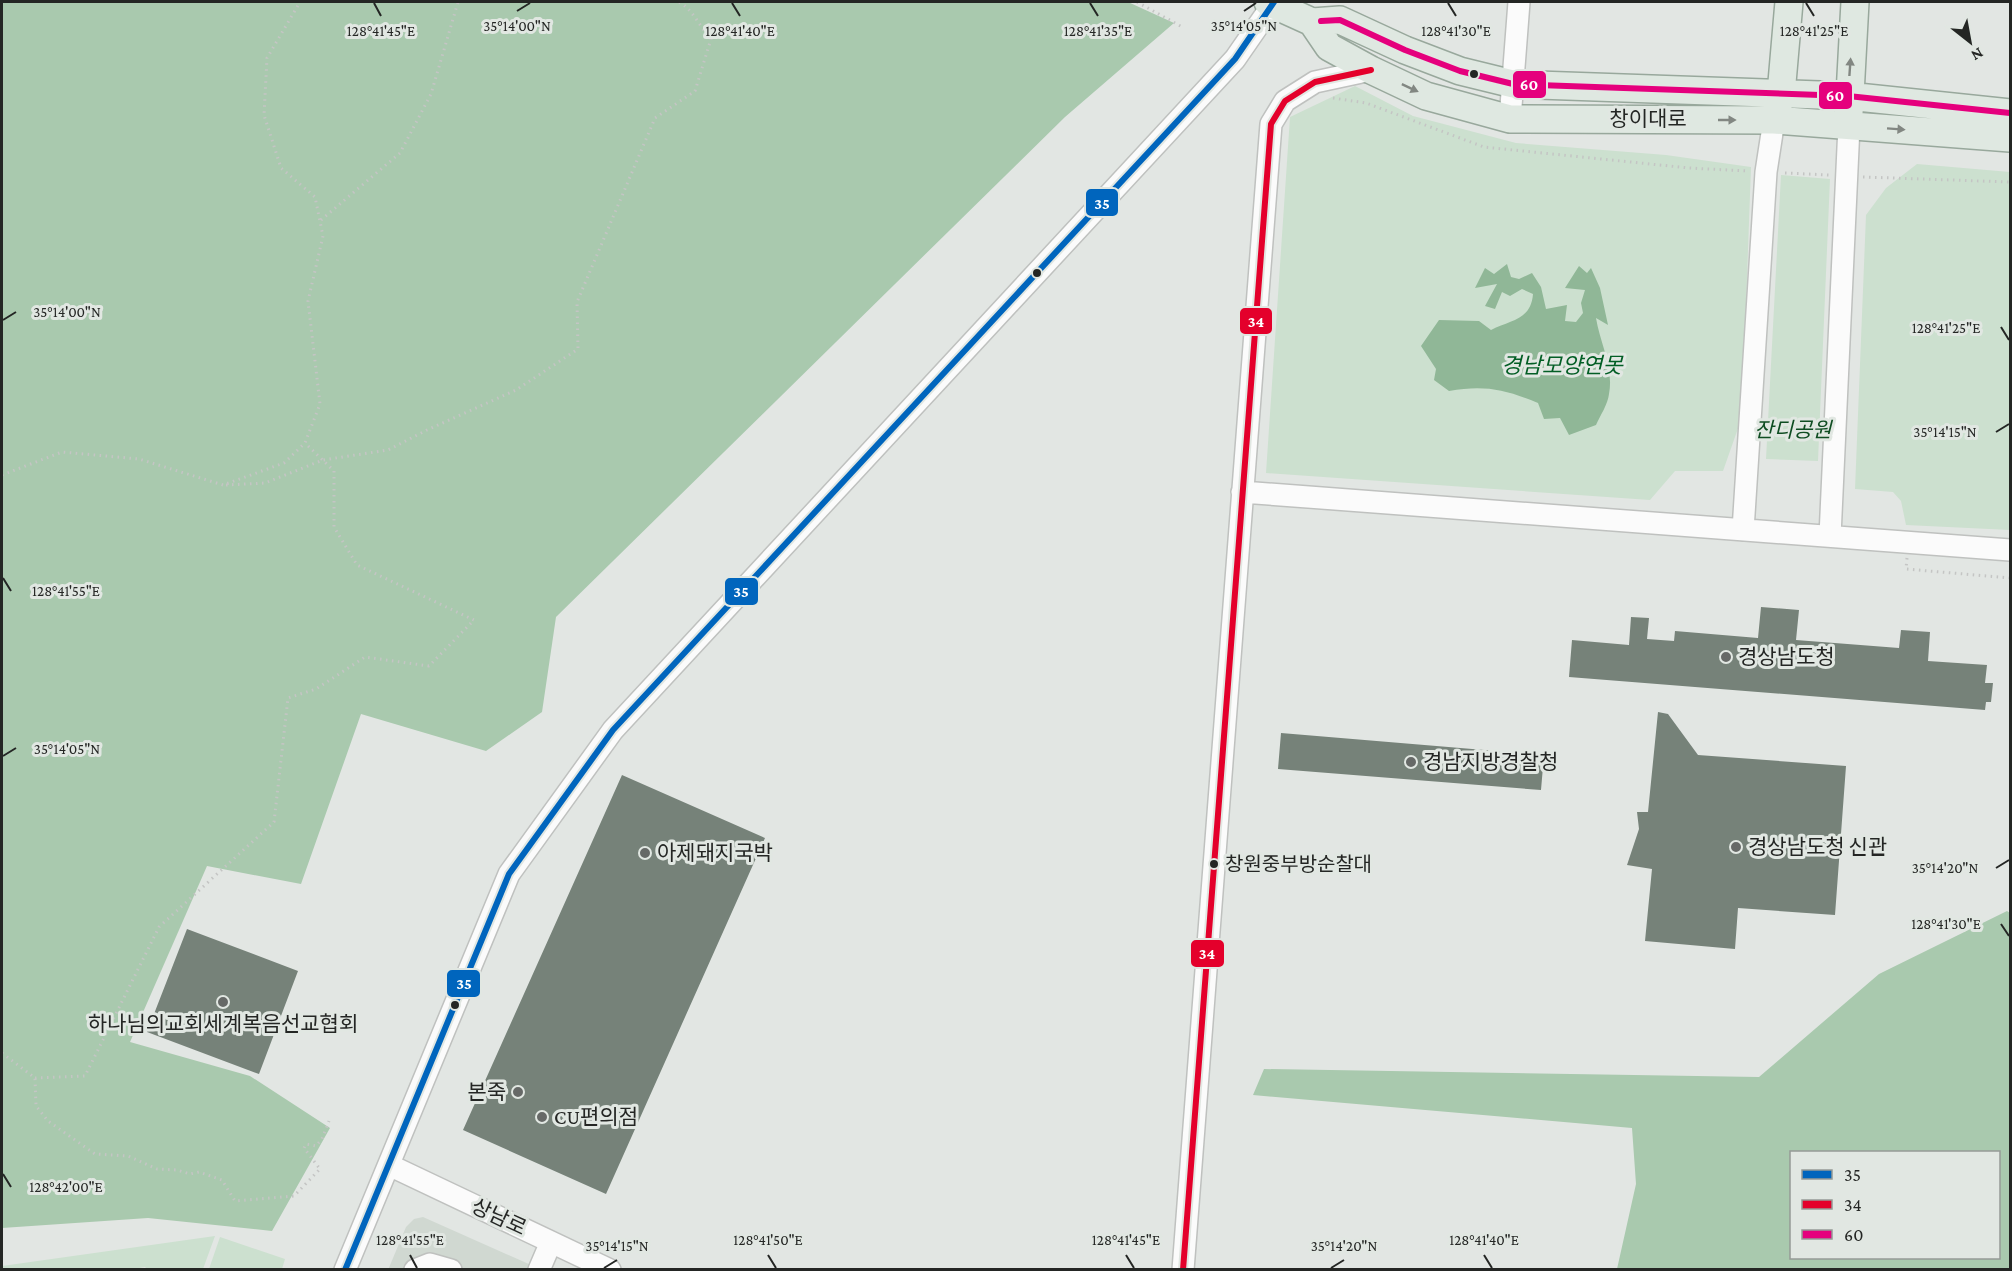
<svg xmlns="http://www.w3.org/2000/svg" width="2012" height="1271" font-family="'Crimson Pro','Noto Sans KR',serif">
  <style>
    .built { fill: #d0d8d1 }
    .green { fill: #cce0cf }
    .forest { fill: #a9c9ae; fill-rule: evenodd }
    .water { fill: #90b797 }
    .building { fill: #768279 }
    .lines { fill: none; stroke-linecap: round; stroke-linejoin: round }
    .minor-casing { stroke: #bfc1bf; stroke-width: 24 }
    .major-casing { stroke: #98a89c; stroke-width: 30 }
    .path { stroke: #c4c5c4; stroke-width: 3; stroke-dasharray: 1.5 4.5; stroke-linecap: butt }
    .minor { stroke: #fbfbfb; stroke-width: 21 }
    .major { stroke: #dfe8e1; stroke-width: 27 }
    .bus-1-casing { stroke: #e1e7e2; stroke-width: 10 }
    .bus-2-casing { stroke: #e1e7e2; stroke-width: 10 }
    .bus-3-casing { stroke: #e1e7e2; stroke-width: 10 }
    .bus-1 { stroke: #0065bd; stroke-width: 6 }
    .bus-2 { stroke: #e4002b; stroke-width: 6 }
    .bus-3 { stroke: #e5007d; stroke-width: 6 }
    .oneway { fill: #828782 }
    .ticks { fill: none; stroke: #242624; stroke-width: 2 }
    .bus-dot { fill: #242624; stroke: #e1e7e2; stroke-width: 2 }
    .poi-dot { fill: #666967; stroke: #e1e7e2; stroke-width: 2 }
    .labels { text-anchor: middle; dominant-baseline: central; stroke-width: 6; stroke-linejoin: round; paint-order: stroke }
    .bus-label { font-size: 20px; fill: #242624; stroke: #e1e7e2; text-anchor: start }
    .street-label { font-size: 21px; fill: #242624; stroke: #e1e7e2 }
    .park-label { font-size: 21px; font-style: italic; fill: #0f4d22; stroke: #e1e7e2 }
    .poi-label { font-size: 21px; fill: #242624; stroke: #e1e7e2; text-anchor: start }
    .water-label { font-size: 22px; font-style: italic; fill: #035e25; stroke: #e1e7e2 }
    .ticks-label { font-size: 15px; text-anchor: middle; fill: #242624; stroke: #e1e7e2; stroke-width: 6; stroke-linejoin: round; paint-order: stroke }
    .line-badge { stroke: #e1e7e2; stroke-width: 2 }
    .badge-label { font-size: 16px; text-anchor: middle; font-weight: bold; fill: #fff }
  </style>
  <rect width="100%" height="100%" fill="#e2e6e3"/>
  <path class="built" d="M423,1217L540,1269L388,1270L406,1227L414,1219Z"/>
  <path class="green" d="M1355,86L1413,116L1516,143L1666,155L1751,167L1742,417L1723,471H1675L1650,500L1266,473L1290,117Z
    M1917,164L2010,172V530L1906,525L1901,501L1893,492L1855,489L1866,215L1886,188Z
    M1781,175L1830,179L1818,461L1766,459Z
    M215,1236L203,1269L148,1270L145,1267L128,1270L2,1269V1266Z
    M220,1237L285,1259L282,1269H209Z"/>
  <path class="forest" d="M2,2H1128L1174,23L1065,117L556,617L542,712L486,751L361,714L301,884L207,866L130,1042L250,1076L330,1128L272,1231L148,1218L2,1228Z
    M2007,911L2010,913V1269H1617L1636,1184L1632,1128L1253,1095L1264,1069L1759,1077L1879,974ZM1792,1152H1998V1258H1792Z"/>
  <path class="water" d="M1507,264L1511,277L1519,279L1532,273L1541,287L1546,309L1567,305L1565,321L1576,322L1583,313L1581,303L1585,290L1565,288L1579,266L1587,273L1591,268L1600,288L1608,325L1596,318C1600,343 1614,368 1609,394C1608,404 1600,416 1596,425L1569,435L1560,418L1544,419L1538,403C1504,389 1484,385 1449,391L1434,380L1436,369L1421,346L1439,320L1479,321L1491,330C1511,320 1531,320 1533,294L1522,289L1510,296L1502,292L1495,309L1485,306L1497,284L1475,288L1485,268L1494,274Z"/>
  <path class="building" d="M1761,607L1799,610L1796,640L1899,648L1901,630L1930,632L1928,661L1987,665L1985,683H1993L1991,702H1986L1985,710L1569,677L1572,640L1629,645L1631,617L1649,618L1647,639L1674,641L1675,631L1758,638Z
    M1658,712L1668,714L1698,755L1846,766L1835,915L1738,908L1735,949L1645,941L1652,869L1627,865L1639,829L1637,812H1648Z
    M1281,733L1544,755L1541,790L1278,769Z
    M622,775L765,838L606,1194L463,1130Z
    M187,929L298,971L259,1074L147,1032Z"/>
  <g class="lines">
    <g class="minor-casing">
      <path id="minor" d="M1510,119L1519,2
        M1242,492L2010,550
        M1743,530L1766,172L1774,120
        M1830,536L1849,126
        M389,1165L610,1270
        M345,1270L509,874L613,730L1235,59L1273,4
        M415,1270L430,1264L451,1270
        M539,1270L551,1242
        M1183,1270L1271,124L1285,101L1315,82L1371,70"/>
    </g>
    <g class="major-casing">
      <path id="major" d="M1268,2L1312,22L1340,20L1405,50L1460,71L1513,84L1848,96L2010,113
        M1312,22L1329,47L1371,70L1426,96L1510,119L1774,120L2010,138
        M1777,110L1781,94L1789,2
        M1849,113L1855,2"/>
    </g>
    <path class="path" d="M1137,2L1184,28
      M1333,98L1366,103L1484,147L1689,168L1748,171
      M1785,173L1829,175
      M1863,177L2010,182
      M321,220L400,153L431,94L458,2
      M2,475L62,452L139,459L223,485L284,463L305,443L320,404L308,301L323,236L315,197L281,168L264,115L267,58L300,2
      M226,485L265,483L323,460L388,450L427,430L516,390L578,349L577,302L655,118L695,91L711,39C700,28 692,7 678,2
      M1907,558L1906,569L2010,578
      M2,1053L35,1078L36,1106L48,1121L95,1154L128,1156L157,1169L177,1170L190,1174L199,1172L222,1180L235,1201L294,1196L320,1169L304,1148L306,1144L316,1146L322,1139L329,1121
      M35,1078L85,1076L159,927L274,822L288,698L316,689L365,657L429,666L474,620L357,565L334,527V471L305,443"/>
    <use href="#minor" class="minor"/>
    <use href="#major" class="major"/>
    <g class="bus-1-casing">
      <path id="bus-1" d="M345,1270L509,874L613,730L1235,59L1274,2"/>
    </g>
    <g class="bus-2-casing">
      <path id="bus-2" d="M1183,1270L1271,124L1285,101L1315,82L1371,70"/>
    </g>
    <g class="bus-3-casing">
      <path id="bus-3" d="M1321,21L1340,20L1405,50L1460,71L1513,84L1848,96L2010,113"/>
    </g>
    <use href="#bus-1" class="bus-1"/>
    <use href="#bus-2" class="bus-2"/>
    <use href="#bus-3" class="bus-3"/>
  </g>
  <defs><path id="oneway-solid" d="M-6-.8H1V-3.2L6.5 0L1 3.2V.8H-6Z" transform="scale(1.5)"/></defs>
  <g class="oneway">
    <use href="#oneway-solid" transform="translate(1850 67) rotate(-86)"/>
    <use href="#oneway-solid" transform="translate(1410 88) rotate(25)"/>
    <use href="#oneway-solid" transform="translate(1727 120)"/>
    <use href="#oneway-solid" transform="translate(1896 129) rotate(4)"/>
  </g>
  <path class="ticks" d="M374,3L381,16M732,3L740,16M1090,3L1098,16M1448,3L1456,16M1806,3L1814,16M517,11L530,3M1244,11L1256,3M3,320L16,312M2001,327L2009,340M1996,432L2009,424M3,578L11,591M3,756L16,748M1996,868L2009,860M2001,924L2009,936M3,1174L11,1187M410,1255L417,1268M768,1255L776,1268M1126,1255L1134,1268M1484,1255L1492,1268M604,1268L617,1260M1331,1268L1344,1260"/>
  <g class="bus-dot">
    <circle cx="1474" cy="74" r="5"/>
    <circle cx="1037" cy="273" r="5"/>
    <circle cx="1214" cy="864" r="5"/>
    <circle cx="455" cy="1005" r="5"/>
  </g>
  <g class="poi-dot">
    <circle cx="1726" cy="657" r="6"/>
    <circle cx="1411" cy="762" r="6"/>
    <circle cx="1736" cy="847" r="6"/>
    <circle cx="645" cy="853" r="6"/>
    <circle cx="223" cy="1002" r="6"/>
    <circle cx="518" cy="1092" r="6"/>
    <circle cx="542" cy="1117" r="6"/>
  </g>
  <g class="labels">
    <g class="bus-label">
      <text x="1225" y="864">창원중부방순찰대</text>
    </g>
    <g class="street-label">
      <text x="1648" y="119">창이대로</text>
      <text transform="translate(499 1217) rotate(25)">상남로</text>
    </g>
    <g class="park-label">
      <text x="1793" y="430">잔디공원</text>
    </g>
    <g class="poi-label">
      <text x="1738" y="657">경상남도청</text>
      <text x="1423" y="762">경남지방경찰청</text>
      <text x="1748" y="847">경상남도청 신관</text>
      <text x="657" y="853">아제돼지국박</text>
      <text x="223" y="1024" text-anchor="middle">하나님의교회세계복음선교협회</text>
      <text x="506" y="1092" text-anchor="end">본죽</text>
      <text x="554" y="1117">CU편의점</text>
    </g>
    <g class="water-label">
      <text x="1562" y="365">경남모양연못</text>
    </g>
  </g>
  <g class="ticks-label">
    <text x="517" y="31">35°14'00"N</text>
    <text x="1244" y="31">35°14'05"N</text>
    <text x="381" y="36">128°41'45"E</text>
    <text x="740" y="36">128°41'40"E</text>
    <text x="1098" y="36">128°41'35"E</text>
    <text x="1456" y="36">128°41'30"E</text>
    <text x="1814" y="36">128°41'25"E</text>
    <text x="67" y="317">35°14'00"N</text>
    <text x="1946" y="333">128°41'25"E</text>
    <text x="1945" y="437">35°14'15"N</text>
    <text x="66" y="596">128°41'55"E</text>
    <text x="67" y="754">35°14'05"N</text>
    <text x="1945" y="873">35°14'20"N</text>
    <text x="1946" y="929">128°41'30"E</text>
    <text x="66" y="1192">128°42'00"E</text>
    <text x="410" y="1245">128°41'55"E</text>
    <text x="768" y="1245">128°41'50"E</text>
    <text x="1126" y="1245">128°41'45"E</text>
    <text x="1484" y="1245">128°41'40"E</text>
    <text x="617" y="1251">35°14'15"N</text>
    <text x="1344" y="1251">35°14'20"N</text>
  </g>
  <g class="line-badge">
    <rect x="1512" y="70" width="35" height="29" rx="6" fill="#e5007d"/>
    <rect x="1818" y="81" width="35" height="29" rx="6" fill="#e5007d"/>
    <rect x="1085" y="188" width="34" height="29" rx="6" fill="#0065bd"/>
    <rect x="1239" y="307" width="34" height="28" rx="6" fill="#e4002b"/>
    <rect x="724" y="577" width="35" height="29" rx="6" fill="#0065bd"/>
    <rect x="1190" y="939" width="35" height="29" rx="6" fill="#e4002b"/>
    <rect x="446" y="969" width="35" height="29" rx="6" fill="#0065bd"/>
  </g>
  <g class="badge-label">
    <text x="1529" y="90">60</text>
    <text x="1835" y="101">60</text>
    <text x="1102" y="209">35</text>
    <text x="1256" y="327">34</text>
    <text x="741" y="597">35</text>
    <text x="1207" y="959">34</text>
    <text x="464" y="989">35</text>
  </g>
  <rect width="2012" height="1271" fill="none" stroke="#242624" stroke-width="6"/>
  <rect x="1790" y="1151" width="210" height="108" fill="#e1e7e2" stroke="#959a96" stroke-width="1.5"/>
  <rect x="1802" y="1170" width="30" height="9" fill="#0065bd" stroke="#959a96" stroke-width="1.5"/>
  <text x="1844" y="1181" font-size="18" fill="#242624">35</text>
  <rect x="1802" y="1200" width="30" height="9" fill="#e4002b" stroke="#959a96" stroke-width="1.5"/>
  <text x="1844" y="1211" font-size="18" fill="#242624">34</text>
  <rect x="1802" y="1230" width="30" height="9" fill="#e5007d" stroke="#959a96" stroke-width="1.5"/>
  <text x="1844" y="1241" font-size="18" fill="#242624">60</text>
  <g transform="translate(1970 42) rotate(149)" stroke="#e1e7e2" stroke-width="4.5" paint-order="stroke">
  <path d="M0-4.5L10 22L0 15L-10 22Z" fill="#242624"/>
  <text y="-9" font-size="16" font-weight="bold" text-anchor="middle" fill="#242624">N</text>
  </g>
</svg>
